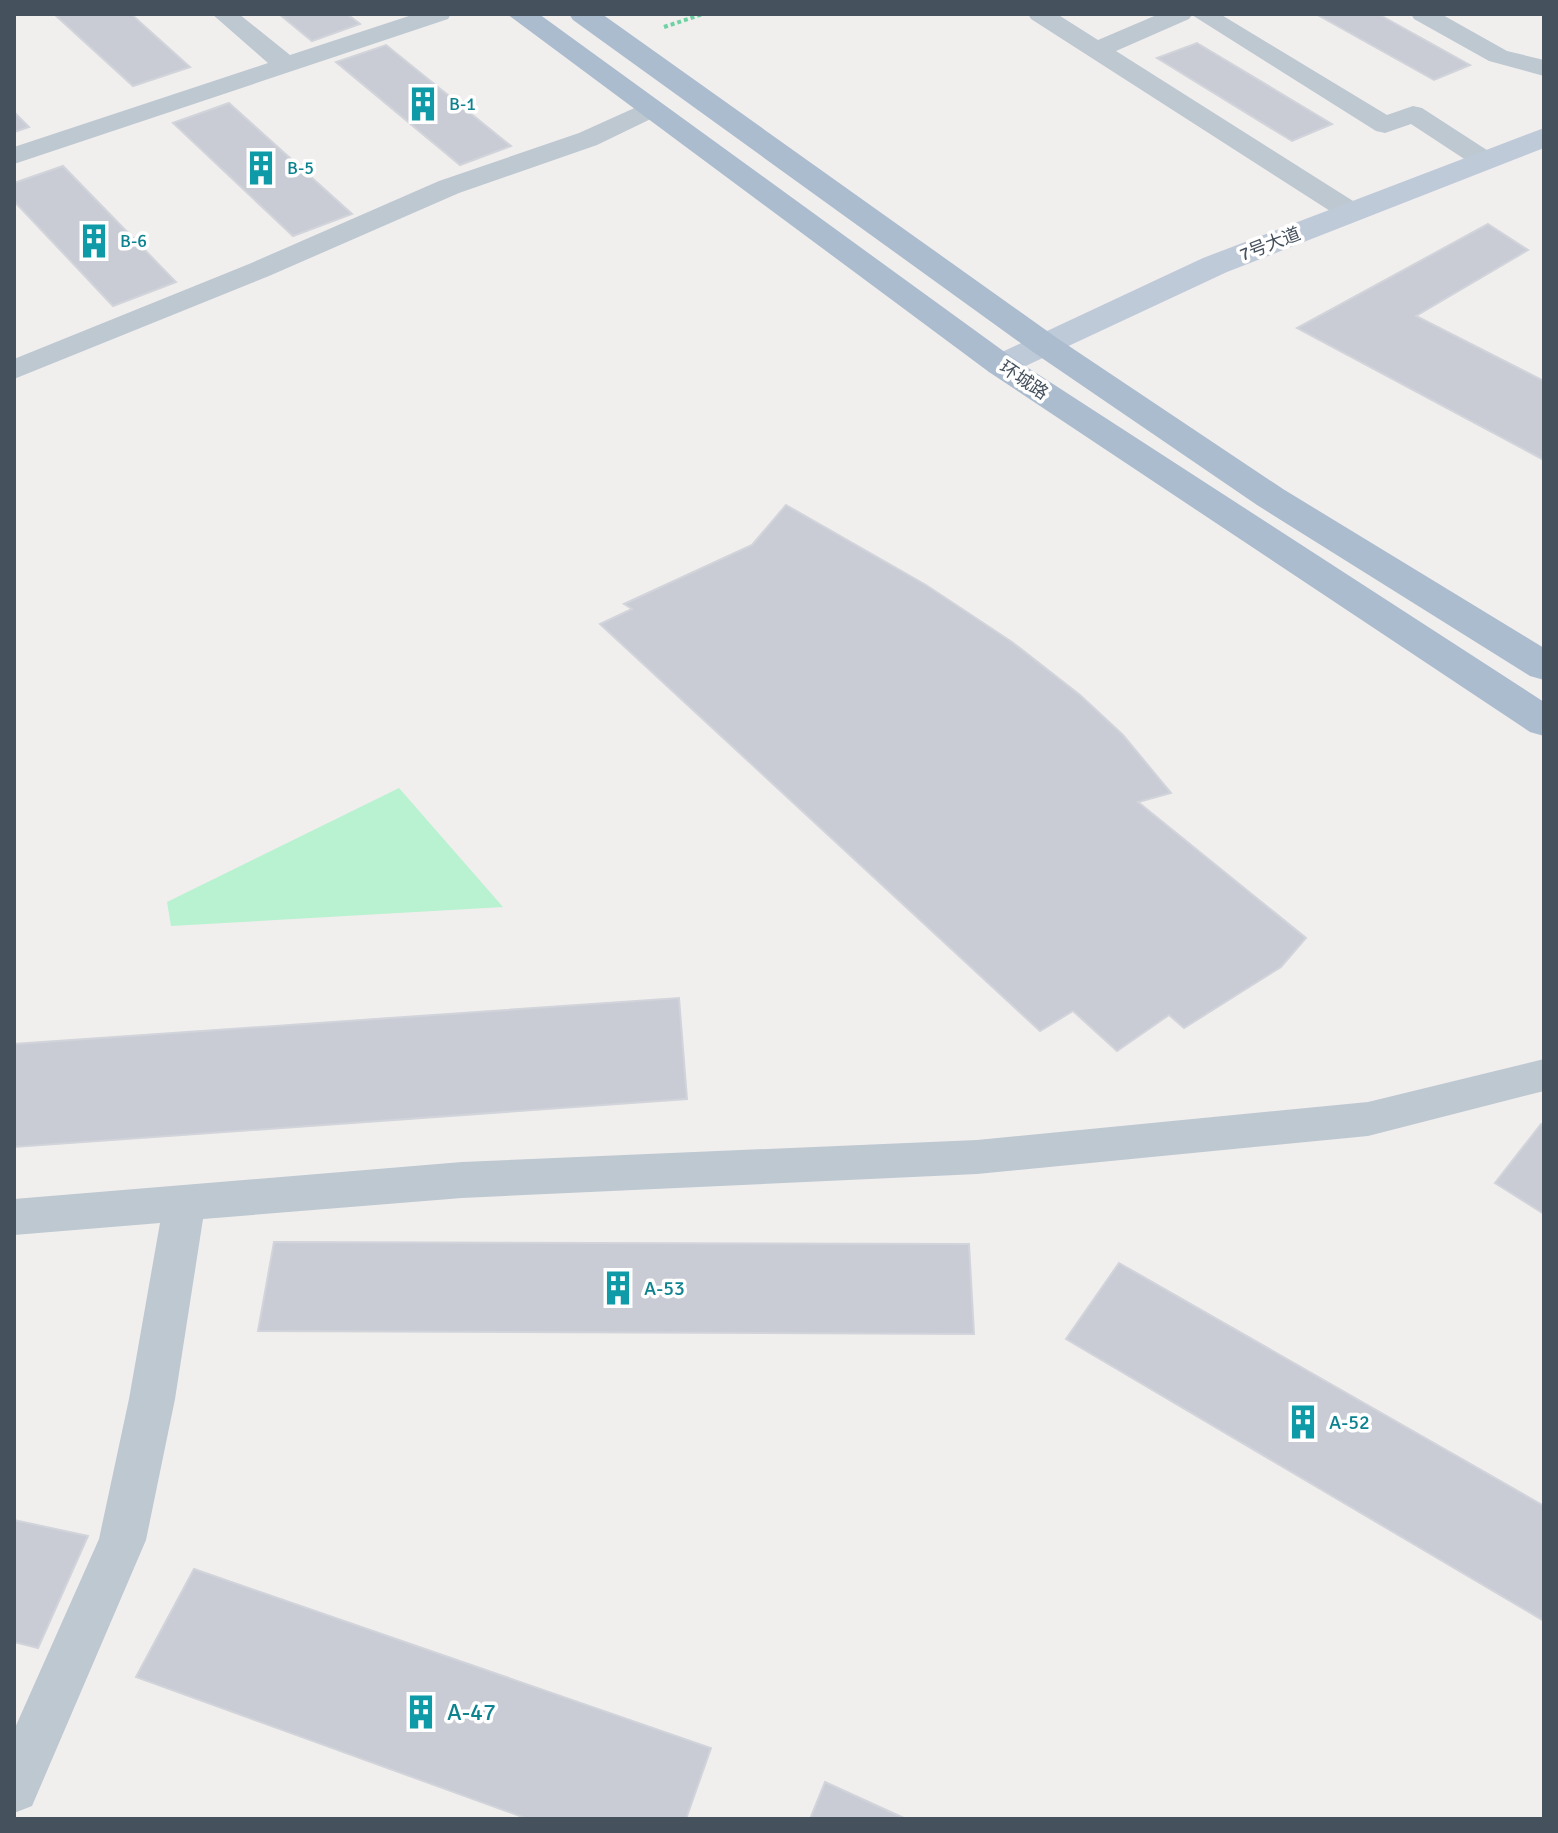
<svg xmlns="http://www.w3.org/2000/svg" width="1558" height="1833" font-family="Signika,'Noto Sans SC',sans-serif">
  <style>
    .green { fill: #b8f2d0 }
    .building { fill: #c9ccd4; stroke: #d1d4da; stroke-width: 2 }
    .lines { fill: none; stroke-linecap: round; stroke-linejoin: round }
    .path { stroke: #6ed3a4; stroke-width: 4; stroke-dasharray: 4 3; stroke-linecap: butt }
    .street { fill: #bdc8d1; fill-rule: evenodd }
    .secondary { fill: #bfcad9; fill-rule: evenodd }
    .primary { fill: #abbccf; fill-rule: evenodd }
    .labels { text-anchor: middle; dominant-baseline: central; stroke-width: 7; stroke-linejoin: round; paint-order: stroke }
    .far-culture-label { font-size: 18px; fill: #0d838f; stroke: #fff; text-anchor: start }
    .far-street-label { font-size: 18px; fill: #45515d; stroke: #fff }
    .culture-label { font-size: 20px; fill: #0d838f; stroke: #fff; text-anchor: start }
    .near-culture-label { font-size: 24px; fill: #0d838f; stroke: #fff; text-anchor: start }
  </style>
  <rect width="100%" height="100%" fill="#f1eeee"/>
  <path class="green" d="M399,788L503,907L171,926L167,902Z"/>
  <path class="building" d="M54,14H131L190,67L133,86Z
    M279,14H347L360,24L312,41Z
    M1316,14H1378L1470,65L1434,80Z
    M1197,43L1332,124L1292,141L1157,58Z
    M386,45L511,146L460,165L336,62Z
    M229,103L352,214L293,236L173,123Z
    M14,112L29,127L14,132Z
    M63,166L176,282L113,306L14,201V183Z
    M1488,224L1528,250L1416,316L1544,381V460L1297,328Z
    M786,505L926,585L1012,642L1080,695L1123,735L1171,793L1138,802L1306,938L1281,967L1184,1028L1169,1015L1117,1051L1073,1011L1040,1031L600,624L632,609L624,604L752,545Z
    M679,998L687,1099L14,1147V1044Z
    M1541,1124L1544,1126V1214L1495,1183Z
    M274,1242L969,1244L974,1334L258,1331Z
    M1119,1263L1544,1506V1621L1066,1339Z
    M14,1520L88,1536L38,1648L14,1642Z
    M194,1569L711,1748L686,1819H528L136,1677Z
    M825,1782L906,1819H810Z"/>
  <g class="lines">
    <path class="path" d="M664,27L703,14"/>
    <path class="street" d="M212,14H239L290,55L415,14H451L448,19L14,164V147L268,63Z
      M1028,14H1057L1098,40L1159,14H1220L1387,115L1413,106L1422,108L1493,154L1497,160L1493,166H1475L1411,124L1385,133L1376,131L1192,15L1189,19L1116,51L1361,206L1365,212L1361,218L1351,220L1341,218L1031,19Z
      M1411,14H1441L1507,51L1544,60V76L1489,61L1414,19Z
      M650,101L659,103L663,109L659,115L597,145L459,193L269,276L14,379V359L249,264L439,181L579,133Z
      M1544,1059V1091L1368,1136L977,1174L462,1198L203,1219L175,1399L146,1540L32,1806L14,1813V1730L99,1539L129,1399L160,1223L14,1235V1199L462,1162L977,1140L1368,1102Z"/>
    <path class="secondary" d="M1544,128V148L1227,272L1013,372L1001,375L989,372L984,365L989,358L1203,258Z"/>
    <path class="primary" d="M507,14H539L1013,358L1544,702V736L1530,732L989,372Z
      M569,14H602L1057,338L1283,489L1544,648V680L1530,676L1257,505L1033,352L573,20Z"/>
  </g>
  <defs>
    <g id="building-bare" transform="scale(2.76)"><path d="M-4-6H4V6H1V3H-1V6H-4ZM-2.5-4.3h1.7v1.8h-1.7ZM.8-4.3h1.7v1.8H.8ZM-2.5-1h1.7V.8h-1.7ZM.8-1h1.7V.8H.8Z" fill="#0f9aa8" stroke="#fff" stroke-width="2.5" paint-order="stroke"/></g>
  </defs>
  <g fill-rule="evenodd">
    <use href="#building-bare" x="423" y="104"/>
    <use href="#building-bare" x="261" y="168"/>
    <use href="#building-bare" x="94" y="241"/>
    <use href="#building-bare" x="618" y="1288"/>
    <use href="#building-bare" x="1303" y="1422"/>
    <use href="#building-bare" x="421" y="1712"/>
  </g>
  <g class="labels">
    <g class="far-culture-label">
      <text x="449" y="104">B-1</text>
      <text x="287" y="168">B-5</text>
      <text x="120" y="241">B-6</text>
    </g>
    <g class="far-street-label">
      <text transform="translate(1270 244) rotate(-21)">7号大道</text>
      <text transform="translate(1024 380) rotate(34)">环城路</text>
    </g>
    <g class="culture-label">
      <text x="644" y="1288">A-53</text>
      <text x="1329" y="1422">A-52</text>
    </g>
    <g class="near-culture-label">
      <text x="447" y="1712">A-47</text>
    </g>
  </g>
  <rect width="1558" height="1833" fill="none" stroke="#45515d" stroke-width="32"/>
</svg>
